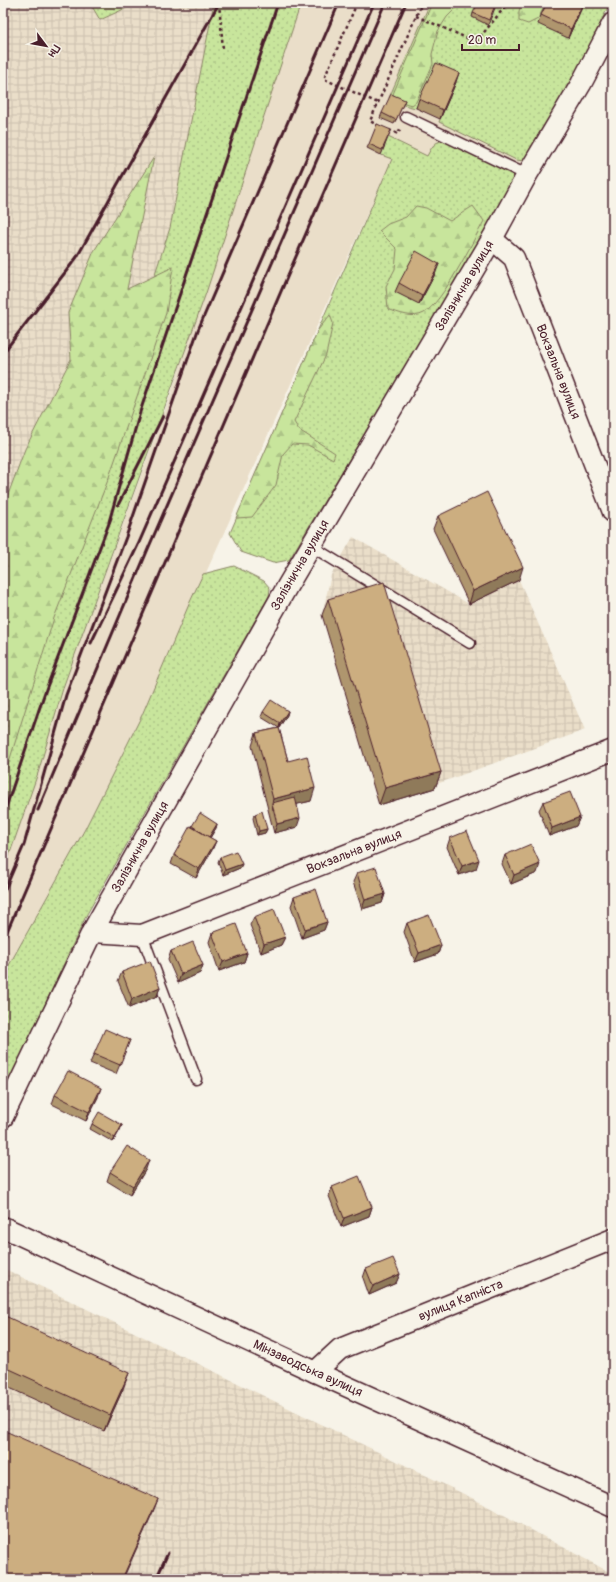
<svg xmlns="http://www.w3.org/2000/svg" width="616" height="1582" font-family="Pangolin,sans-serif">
	<defs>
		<pattern id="industrial-grid" width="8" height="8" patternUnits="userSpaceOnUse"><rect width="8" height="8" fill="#eadec9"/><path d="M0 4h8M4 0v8" fill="none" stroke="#cabead"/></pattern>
		<pattern id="grass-dots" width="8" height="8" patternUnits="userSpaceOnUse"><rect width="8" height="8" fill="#c8e59c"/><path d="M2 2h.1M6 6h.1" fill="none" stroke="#adc487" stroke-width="1.8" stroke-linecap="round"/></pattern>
		<pattern id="forest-firs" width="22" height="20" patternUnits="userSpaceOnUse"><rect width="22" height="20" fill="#c8e59c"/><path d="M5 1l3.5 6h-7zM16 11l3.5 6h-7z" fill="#adc487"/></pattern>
	</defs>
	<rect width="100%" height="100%" fill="#f7f3e8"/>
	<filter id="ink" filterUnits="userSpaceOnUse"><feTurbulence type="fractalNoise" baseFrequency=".025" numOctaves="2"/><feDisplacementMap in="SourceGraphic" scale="8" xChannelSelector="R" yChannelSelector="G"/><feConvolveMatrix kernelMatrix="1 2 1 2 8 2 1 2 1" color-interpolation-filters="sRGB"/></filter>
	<g filter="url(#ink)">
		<path fill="#eadec9" d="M301,3H597L532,148L502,202L392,159L142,715L85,829L3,976V869L38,773L62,691L171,394Z"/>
		<g fill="url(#industrial-grid)">
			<path d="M3,3H214L170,228L3,738Z"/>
			<path d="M353,537L469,604L519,580L585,730L379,805L322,615L331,575Z"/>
			<path d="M3,1268L474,1499L613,1574V1579H3Z"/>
		</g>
		<g fill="url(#grass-dots)" stroke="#898264">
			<path d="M90,3H137L100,20Z"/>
			<path d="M214,3H301L206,293L64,685L38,773L3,873V738L170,228Z"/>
			<path d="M430,3H610L558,110L525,161L516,160L439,122L456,82L433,72L416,108L403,105L389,98Z"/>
			<path d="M388,137L427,156C432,147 434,141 444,141L509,171L515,177L513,185L289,560L273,563L241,552L230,533L392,159L381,155Z"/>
			<path d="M234,566L264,581L270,588L269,596L87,914L3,1095V976L85,829L142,715L190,602L203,574Z"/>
		</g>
		<g fill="url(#forest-firs)" stroke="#898264">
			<path d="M432,3H468L458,6L447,17L438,31L432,54L433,64L416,102L412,105C403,103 398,101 393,94Z"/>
			<path d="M522,3H546L538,19L528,24L519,21V11Z"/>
			<path d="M154,157L127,289L173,267L166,313L108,480L54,618L3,781V508L25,449L71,359L68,313L94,251Z"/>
			<path d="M416,206L426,208L450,221L473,206L484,221C472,243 443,302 424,313C414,319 398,313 388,309L386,286L395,269L397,249L379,231L388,224L406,217Z"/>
			<path d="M330,315L333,323L326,355L294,422L299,430L335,453L333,459L308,445L292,444L283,454L276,485L252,517L236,518L318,330Z"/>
		</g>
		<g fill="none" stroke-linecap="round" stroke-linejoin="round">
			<defs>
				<g id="service">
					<path d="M406,117L527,175"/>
					<path d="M311,546L470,643"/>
					<path d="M142,935L196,1079"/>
				</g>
				<g id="minor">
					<path id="s1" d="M492,239L514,258L613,512"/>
					<path id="s2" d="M92,932L142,935L613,750"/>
					<path id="s3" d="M3,1117L92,932L288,585L492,239L527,175L581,84L613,23"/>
					<path id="s4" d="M3,1227L315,1372L613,1507"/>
					<path id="s5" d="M315,1372L340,1349L613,1239"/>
				</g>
			</defs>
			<use href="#service" stroke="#4a1f2b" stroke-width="13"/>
			<use href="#minor" stroke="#4a1f2b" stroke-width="23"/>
			<g stroke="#4a1f2b" stroke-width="2.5" stroke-dasharray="3 3" stroke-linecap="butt">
				<path d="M219,3L223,49"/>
				<path d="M357,3L324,79L378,103"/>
				<path d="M416,16L476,42L508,3"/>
				<path d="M379,126L370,121L422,3"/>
				<path d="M389,130L398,134L400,129"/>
			</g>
			<use href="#service" stroke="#f7f3e8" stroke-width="10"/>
			<use href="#minor" stroke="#f7f3e8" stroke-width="20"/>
			<g stroke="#4a1f2b" stroke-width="3">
				<path d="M3,353L77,257L219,3"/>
				<path d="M118,505L163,416"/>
				<path d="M109,522L140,412L278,3"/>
				<path d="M91,643L138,545L374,3"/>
				<path d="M38,810L148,549L385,3"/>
				<path d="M3,816L45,692L111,518"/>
				<path d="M3,894L24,845L66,695L126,537L198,330L339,3"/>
				<path d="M3,941L291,268L406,3"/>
				<path d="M156,1579L168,1553"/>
			</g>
		</g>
		<g fill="#af966e" stroke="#4a1f2b">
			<path d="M547,3H584L568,38L538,24L541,15Z"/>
			<path d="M495,8L488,25L472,17L473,13Z"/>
			<path d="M456,82L440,119L416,108L419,99Z"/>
			<path d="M405,100L394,124L380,118L382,113Z"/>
			<path d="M391,130L381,155L367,148L369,144Z"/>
			<path d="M436,272L419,304L395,292L399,283Z"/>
			<path d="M438,516L519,580L469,604L433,529Z"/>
			<path d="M328,599L441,772L435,788L379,805L322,615Z"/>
			<path d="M288,711L287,715L279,728L288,761L311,801L297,804V827L274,833L252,746L256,733L279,728L261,717L263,712Z"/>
			<path d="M543,802L580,817L576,826L549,836L539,810Z"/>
			<path d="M255,814L267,829L265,833L257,835L253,818Z"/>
			<path d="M217,824L216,828L210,838L216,841L212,850L196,878L171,864L174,855L192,826Z"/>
			<path d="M450,838L476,869L459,875L447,847Z"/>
			<path d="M505,855L537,873L511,884L502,864Z"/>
			<path d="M220,857L242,864L240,868L223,875L218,862Z"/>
			<path d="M357,873L385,894L382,903L362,909L353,882Z"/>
			<path d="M294,897L327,922L324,930L302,938L291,906Z"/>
			<path d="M254,917L285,937L281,945L261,953L250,925Z"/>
			<path d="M407,923L441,945L438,954L415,962L404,932Z"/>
			<path d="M212,933L247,953L244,962L219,971L209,942Z"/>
			<path d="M171,951L203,965L200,973L178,983L168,960Z"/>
			<path d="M122,972L160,987L157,996L129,1008L118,981Z"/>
			<path d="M130,1040L116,1074L90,1063L94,1054Z"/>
			<path d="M55,1095L98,1097L86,1121L52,1104Z"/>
			<path d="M92,1124L122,1125L120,1130L113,1142L90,1129Z"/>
			<path d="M146,1169L130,1195L107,1181L110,1172Z"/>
			<path d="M332,1187L372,1207L369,1216L341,1227L329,1196Z"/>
			<path d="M366,1269L400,1274L396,1283L369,1295L363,1278Z"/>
			<path d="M3,1315L123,1389L104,1431L3,1385Z"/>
		</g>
		<g fill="#8f7a5a" stroke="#4a1f2b">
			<path d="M583,3H584L568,38L571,29Z"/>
			<path d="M459,73L456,82L440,119L443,110Z"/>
			<path d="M439,264L436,272L419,304L422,296Z"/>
			<path d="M523,567L519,580L469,604L473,591Z"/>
			<path d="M288,711L287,715L279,728L280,723Z"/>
			<path d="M441,772L435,788L379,805L385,788Z"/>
			<path d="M315,788L311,801L273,810L272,803L273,799Z"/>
			<path d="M580,817L576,826L549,836L552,828Z"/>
			<path d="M300,818L297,827L274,833L277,824Z"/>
			<path d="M217,824L216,828L208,841L209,837Z"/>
			<path d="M267,829L265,833L257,835L259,831Z"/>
			<path d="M216,841L212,850L196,878L199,869Z"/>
			<path d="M479,860L476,869L459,875L462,866Z"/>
			<path d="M242,864L240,868L223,875L225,870Z"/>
			<path d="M540,864L537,873L511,884L514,875Z"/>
			<path d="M385,894L382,903L362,909L365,900Z"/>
			<path d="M327,922L324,930L302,938L305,929Z"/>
			<path d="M285,937L281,945L261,953L264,944Z"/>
			<path d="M441,945L438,954L415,962L419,953Z"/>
			<path d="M247,953L244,962L219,971L223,962Z"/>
			<path d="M203,965L200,973L178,983L181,974Z"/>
			<path d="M160,987L157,996L129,1008L132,999Z"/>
			<path d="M101,1088L98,1097L86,1121L89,1112Z"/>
			<path d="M122,1125L120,1130L113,1142L115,1138Z"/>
			<path d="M149,1160L146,1169L130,1195L133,1186Z"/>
			<path d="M372,1207L369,1216L341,1227L344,1218Z"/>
			<path d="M400,1274L396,1283L369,1295L373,1286Z"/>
			<path d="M129,1373L123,1389L104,1431L110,1415Z"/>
			<path d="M158,1499L153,1512L123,1579H122Z"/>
		</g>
		<g fill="#ccae80" stroke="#4a1f2b">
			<path d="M478,3H496L489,20L473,13Z"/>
			<path d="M547,3H583L571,29L541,15Z"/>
			<path d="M436,63L459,73L443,110L419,99Z"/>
			<path d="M391,94L405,100L396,120L382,113Z"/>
			<path d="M377,124L391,130L382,150L369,144Z"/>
			<path d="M416,251L439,264L422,296L399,283Z"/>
			<path d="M487,492L523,567L473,591L438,516Z"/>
			<path d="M384,582L441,772L385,788L328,599Z"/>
			<path d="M271,700L288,711L280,723L263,712Z"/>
			<path d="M279,728L288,761L307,756L315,788L273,799L256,733Z"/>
			<path d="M570,792L580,817L552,828L543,802Z"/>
			<path d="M295,797L300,818L277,824L272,803Z"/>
			<path d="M262,811L267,829L259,831L255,814Z"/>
			<path d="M200,813L217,824L209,837L192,826Z"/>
			<path d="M190,826L216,841L199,869L174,855Z"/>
			<path d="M467,831L479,860L462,866L450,838Z"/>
			<path d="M531,844L540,864L514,875L505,855Z"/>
			<path d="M236,851L242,864L225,870L220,857Z"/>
			<path d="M376,867L385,894L365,900L357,873Z"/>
			<path d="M316,889L327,922L305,929L294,897Z"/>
			<path d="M274,909L285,937L264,944L254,917Z"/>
			<path d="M429,915L441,945L419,953L407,923Z"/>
			<path d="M236,924L247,953L223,962L212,933Z"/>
			<path d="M193,942L203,965L181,974L171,951Z"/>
			<path d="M150,961L160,987L132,999L122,972Z"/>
			<path d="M105,1029L130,1040L120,1065L94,1054Z"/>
			<path d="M68,1071L101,1088L89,1112L55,1095Z"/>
			<path d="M99,1112L122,1125L115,1138L92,1124Z"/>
			<path d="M127,1146L149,1160L133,1186L110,1172Z"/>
			<path d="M359,1176L372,1207L344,1218L332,1187Z"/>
			<path d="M393,1258L400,1274L373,1286L366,1269Z"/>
			<path d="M3,1315L129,1373L110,1415L3,1366Z"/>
			<path d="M3,1430L158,1499L122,1579H3Z"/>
		</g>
	</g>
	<g text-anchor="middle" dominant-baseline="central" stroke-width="3" stroke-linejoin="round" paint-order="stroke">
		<g font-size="13" fill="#4a1f2b" stroke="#f7f3e8">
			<text stroke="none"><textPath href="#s3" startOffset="951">Залізнична вулиця</textPath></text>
			<text stroke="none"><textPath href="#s1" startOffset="151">Вокзальна вулиця</textPath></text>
			<text stroke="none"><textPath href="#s3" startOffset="627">Залізнична вулиця</textPath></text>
			<text stroke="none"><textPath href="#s3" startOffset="303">Залізнична вулиця</textPath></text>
			<text stroke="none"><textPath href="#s2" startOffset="278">Вокзальна вулиця</textPath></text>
			<text stroke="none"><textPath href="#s5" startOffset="164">вулиця Капніста</textPath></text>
			<text stroke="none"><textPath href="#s4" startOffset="336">Мінзаводська вулиця</textPath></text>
		</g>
	</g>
	<rect width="616" height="1582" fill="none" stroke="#f7f3e8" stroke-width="16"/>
	<rect x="8" y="8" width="600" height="1566" fill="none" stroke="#4a1f2b" stroke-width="1.5" filter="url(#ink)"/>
	<g transform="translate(46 46) rotate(122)" stroke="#f7f3e8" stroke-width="3" paint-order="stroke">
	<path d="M0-3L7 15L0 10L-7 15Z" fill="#4a1f2b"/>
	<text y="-6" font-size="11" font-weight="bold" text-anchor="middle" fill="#4a1f2b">Пн</text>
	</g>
	<path d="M462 44v6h57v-6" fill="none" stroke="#4a1f2b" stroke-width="2"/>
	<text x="468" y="44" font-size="12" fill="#4a1f2b" stroke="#f7f3e8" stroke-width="3" paint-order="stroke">20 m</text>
</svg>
